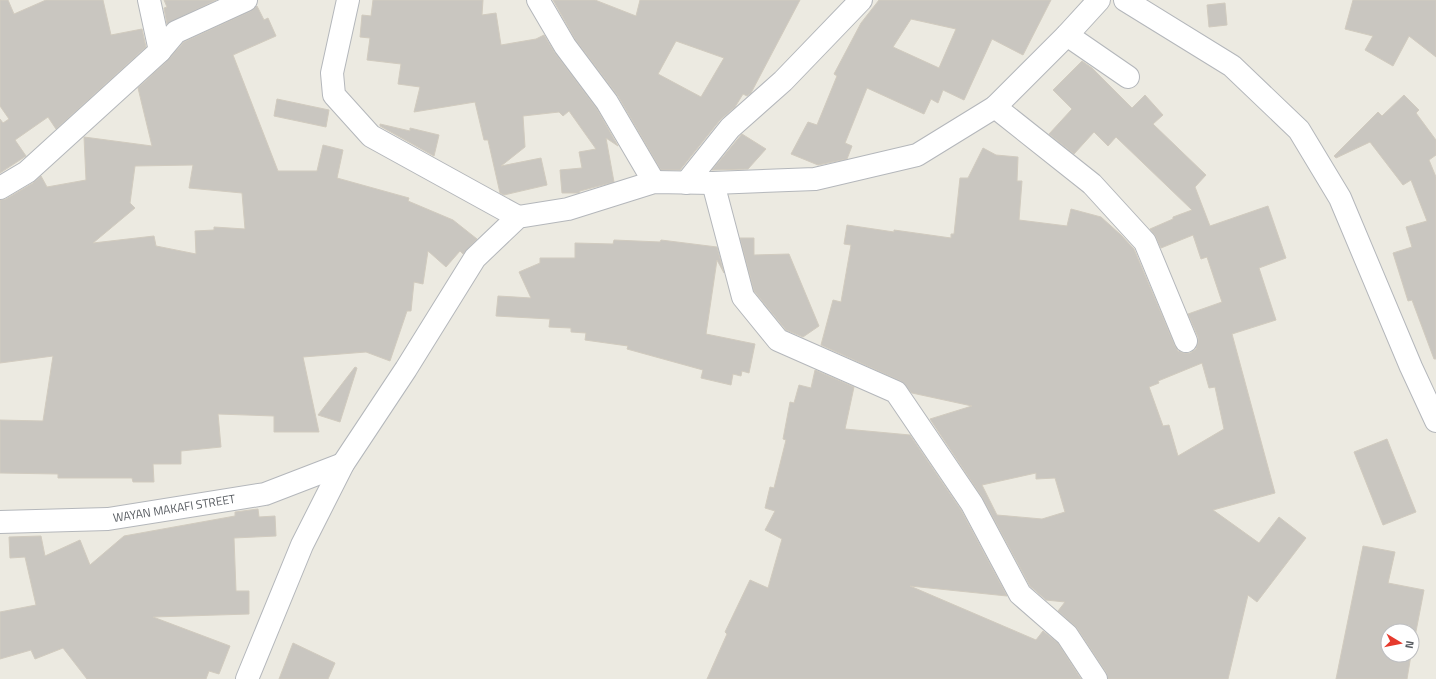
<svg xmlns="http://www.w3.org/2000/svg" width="1436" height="679" font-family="'Titillium Web',sans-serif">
	<rect width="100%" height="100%" fill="#eceae1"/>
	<g fill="#c9c6c0" stroke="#d1cbbf" fill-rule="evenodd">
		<path d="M0,0H8L14,14L46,0H103L111,35L142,29L146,47L56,129L48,117L15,140L26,156L0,173V119L3,123L9,119L0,106Z"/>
		<path d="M164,0H216L167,24L164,8L167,7Z"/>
		<path d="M373,0H483L482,15L496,13L501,45L536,39L544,35L555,53L597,109L618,146L606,138L614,182L580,191L579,193H562L560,170L582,168L579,152L596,149L569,111L563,116L559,112L523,116L525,147L501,166L541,158L547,185L504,195L500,193L488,140H484L475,102L414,112L420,87L398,84L401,64L367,60L370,38L360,37L362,15L371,16Z"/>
		<path d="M553,0H595L636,16L640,0H800L751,93L747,96L743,94L735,107L720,120L680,170H661L618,96L575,39ZM676,41L724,58L701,97L658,74Z"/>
		<path d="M879,0H1051L1023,55L992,39L964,100L943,90L938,103L931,99L924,114L867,88L845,143L852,146L847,159L818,165L791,154L808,122L817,125L837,76L834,74L861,23ZM911,19L956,29L939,68L893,47Z"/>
		<path d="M1353,0H1436V57L1409,36L1393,66L1365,50L1373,36L1345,29Z"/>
		<path d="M1225,3L1227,25L1209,27L1207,5Z"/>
		<path d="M257,6L264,20L268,18L276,36L233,55L278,171H317L323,145L343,150L337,178L409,198L408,201L453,220L477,239L463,254L460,251L446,267L428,251L423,284L414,282L411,311H407L390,361L366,352L303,357L319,432H274V416L218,414L221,447L181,451V464H153L154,482H133L132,478H58V474L0,473V420L43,421L53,356L0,363V200L6,199L33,183L41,176L47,187L86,180L84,137L152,146L138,88L168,60L184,42L251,11ZM193,165L189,188L242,193L245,229L214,227V230L195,231L196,254L156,246L154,236L93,243L135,208L130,203L135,166Z"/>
		<path d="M1082,61L1092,68L1132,108L1145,95L1163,115L1153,124L1206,175L1195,187L1210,226L1268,206L1286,258L1259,268L1276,320L1232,334L1275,493L1213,510L1259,543L1279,517L1306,538L1257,602L1248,595L1228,679H1108L1106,672L1077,628L1058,611L1065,602L1046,600L1030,586L982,497L930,419L972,406L912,393L901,381L821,345L833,300L841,302L851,245L844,244L847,225L894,232V230L951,238V234H954L960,178H968L983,148L996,155L1018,157L1017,181H1022L1019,220L1067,226L1071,209L1101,217L1121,235L1134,249L1175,346L1178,351L1184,353H1190L1196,349L1198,343V337L1188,314L1222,302L1207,257L1201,259L1193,235L1161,248L1156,237L1150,229L1173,219V217L1192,210L1116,137L1108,146L1094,132L1074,154L1049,134L1072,109L1053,90ZM1202,363L1209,388L1215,387L1224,429L1178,456L1169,425L1163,426L1149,387L1159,383L1158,381ZM1036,473V479L1055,478L1065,512L1042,519L997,515L982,485Z"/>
		<path d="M1404,95L1419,110L1416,113L1436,140V155L1429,160L1436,177V359H1434L1412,300L1408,301L1393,253L1412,247L1406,227L1427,221L1411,180L1403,185L1370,142L1336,158L1334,156L1378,112L1382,116Z"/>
		<path d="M277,99L329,110L326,127L274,116Z"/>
		<path d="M380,124L410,131V128L439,135L434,156L380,126Z"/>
		<path d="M742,134L766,149L748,169L712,170Z"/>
		<path d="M740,238H754V255L789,254L819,326L803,337L786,330L754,291Z"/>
		<path d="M614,240L660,242L661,240L717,247L724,273L717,260L706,334L755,344L749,373L742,371L741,376L733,374L731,385L701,378L703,370L627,349L628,346L585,340L586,333L571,332V328L549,327L550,319L496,316L498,296L531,298L519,272L540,263V258H575V243L613,244Z"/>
		<path d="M355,367L357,368L340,422L318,415Z"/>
		<path d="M815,370L854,387L845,429L910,435L961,510L1007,596L910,586L1036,640L1043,631L1058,643L1081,679H707L727,634L725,632L750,580L768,588L782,539L765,530L775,511L765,508L770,487L774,488L786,440L783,439L790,402L794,403L799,385L811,388Z"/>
		<path d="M1387,439L1416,512L1383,525L1354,452Z"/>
		<path d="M258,509L259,517L275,516L276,536L234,538L236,591H249V614L153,617L230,646L219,674L209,671L206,679H87L63,648L35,659L31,650L0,659V612L36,605L25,557L10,558L9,537L41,536L45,556L80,540L90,565L124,536L235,516V512Z"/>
		<path d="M1363,546L1395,552L1388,583L1424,590L1412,652V631H1388V655H1411L1407,679H1336Z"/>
		<path d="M293,643L335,663L328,679H279Z"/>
	</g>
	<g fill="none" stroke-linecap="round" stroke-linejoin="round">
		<defs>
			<g id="minor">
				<path d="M149,0L160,51"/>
				<path d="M348,0L332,73L334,95L371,136L518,217"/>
				<path d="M538,0L565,46L607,102L654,182"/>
				<path d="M1125,0L1232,66L1299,130L1340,198L1411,367L1436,421"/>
				<path d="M1067,35L1128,77"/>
				<path d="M995,107L1092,184L1145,242L1186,341"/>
				<path d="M686,183L730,128L783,81L861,0"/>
				<path d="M713,183L743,297L778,340L896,392L972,504L1020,594L1067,635L1096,679"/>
				<path d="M0,188L27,172L160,51L176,32L246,0"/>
				<path d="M0,522L108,519L265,494L343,464"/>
				<path d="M247,679L302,545L343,464L406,369L475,258L518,217L568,209L654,182L713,183L815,179L917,155L995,107L1067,35L1099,0"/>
			</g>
		</defs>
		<use href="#minor" stroke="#b4b7bb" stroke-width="24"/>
		<use href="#minor" stroke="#fff" stroke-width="22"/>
	</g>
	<g text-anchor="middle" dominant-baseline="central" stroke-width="3" stroke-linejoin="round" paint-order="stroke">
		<g font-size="12" fill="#595d62" stroke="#fff">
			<text transform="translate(174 508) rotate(-9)">WAYAN MAKAFI STREET</text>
		</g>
	</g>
	<g transform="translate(1400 643) rotate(100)"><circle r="19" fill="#ffffff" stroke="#bdbec0"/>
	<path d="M0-3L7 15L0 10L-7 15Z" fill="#e63a2d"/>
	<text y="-6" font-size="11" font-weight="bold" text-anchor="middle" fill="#595d62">N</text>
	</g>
</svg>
